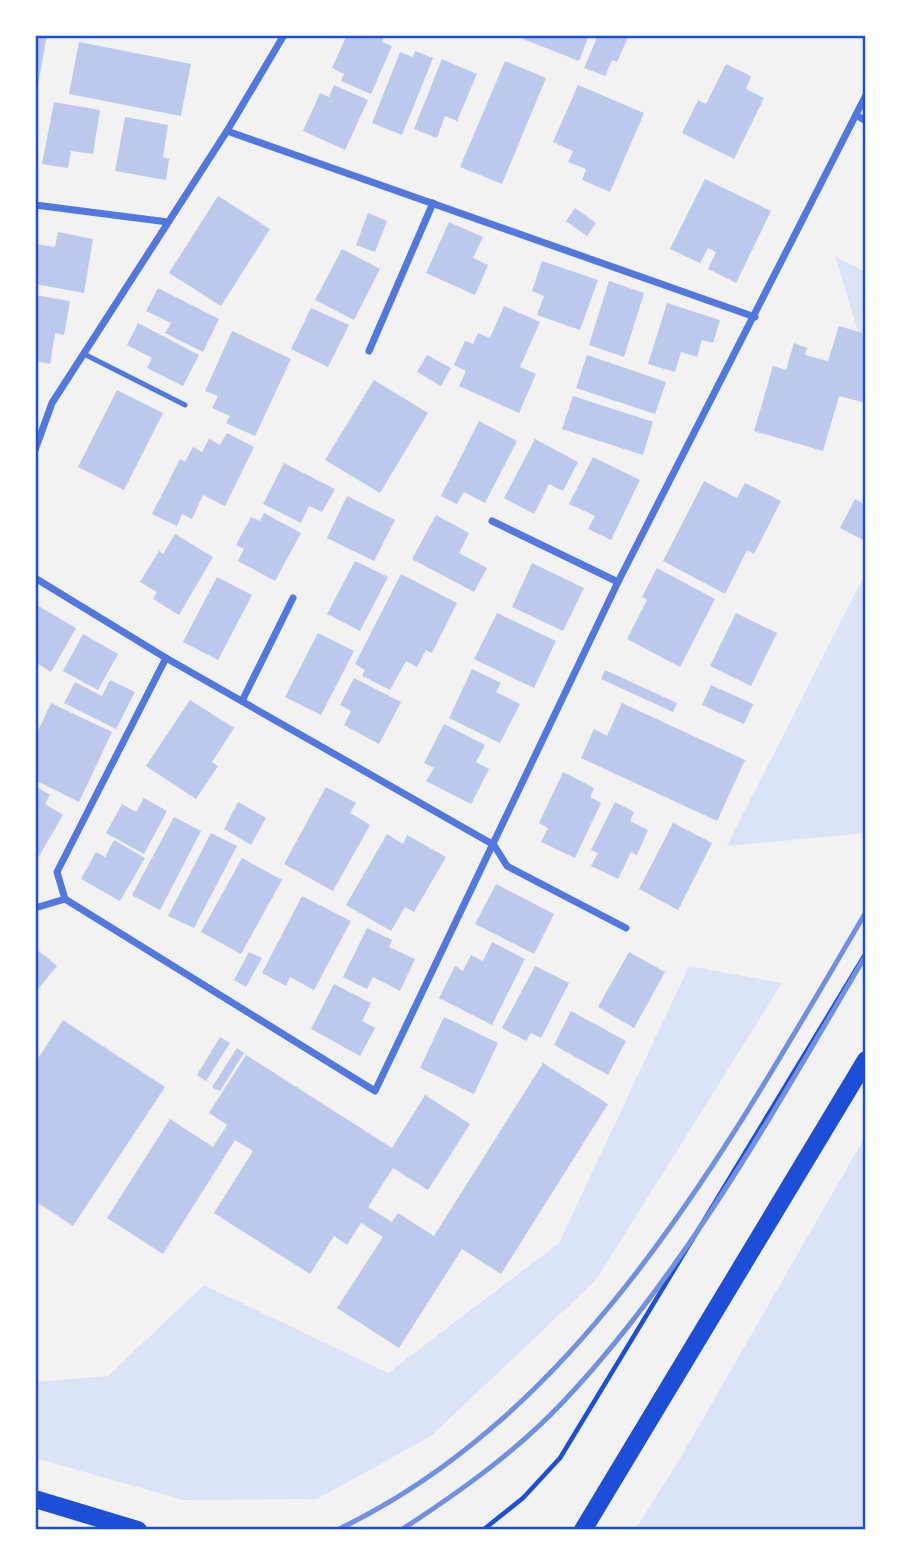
<svg xmlns="http://www.w3.org/2000/svg" width="901" height="1565" font-family="Literata,serif">
	<rect width="100%" height="100%" fill="#f2f2f2"/>
	<g fill="#dbe4f7">
		<path d="M835,256L866,272V358Z"/>
		<path d="M866,572V833L727,846Z"/>
		<path d="M689,966L782,983L596,1280L431,1436L317,1499L183,1500L35,1458V1382L108,1376L204,1285L388,1373L559,1243Z"/>
		<path d="M866,1135V1530H635L681,1457Z"/>
	</g>
	<g fill="#bdc9ec">
		<path d="M35,35H47L37,91L35,90Z"/>
		<path d="M347,35H385L382,42L392,46L371,94L341,81L344,74L332,68Z"/>
		<path d="M513,35H589L579,61Z"/>
		<path d="M598,35H629L617,62L612,60L605,76L584,68Z"/>
		<path d="M79,42L191,64L181,116L69,94Z"/>
		<path d="M415,51L433,58L402,135L372,123L400,52L413,57Z"/>
		<path d="M442,59L477,74L457,121L445,116L437,138L414,129Z"/>
		<path d="M505,61L546,78L502,184L460,167Z"/>
		<path d="M726,64L751,76L746,89L764,98L734,159L682,133L698,100L706,104Z"/>
		<path d="M334,85L368,100L345,150L303,131L320,93L329,97Z"/>
		<path d="M578,85L644,113L610,192L582,180L586,169L568,162L573,151L553,142Z"/>
		<path d="M54,102L100,110L93,154L71,151L68,168L42,164Z"/>
		<path d="M125,117L168,125L163,157L169,159L166,180L115,171Z"/>
		<path d="M705,179L771,211L736,283L708,269L716,252L708,248L700,263L670,249Z"/>
		<path d="M218,196L270,229L221,306L169,273Z"/>
		<path d="M575,208L596,223L587,236L566,221Z"/>
		<path d="M368,213L387,221L375,252L356,245Z"/>
		<path d="M449,222L483,237L473,258L488,265L475,295L426,273Z"/>
		<path d="M58,232L93,239L84,293L35,284V244L55,247Z"/>
		<path d="M342,249L380,269L354,320L315,300Z"/>
		<path d="M542,261L598,280L580,330L537,315L544,296L532,291Z"/>
		<path d="M609,281L644,293L624,357L589,345Z"/>
		<path d="M158,288L219,319L203,352L165,333L171,323L146,311Z"/>
		<path d="M35,295L70,301L64,335L55,333L50,364L35,361Z"/>
		<path d="M667,303L720,320L713,343L702,340L697,357L681,352L675,372L648,364Z"/>
		<path d="M504,306L540,322L520,367L536,374L519,413L459,386L466,371L454,365L465,341L473,344L478,333L490,338Z"/>
		<path d="M311,308L349,325L328,367L291,349Z"/>
		<path d="M138,323L199,355L183,386L147,368L152,358L127,345Z"/>
		<path d="M839,326L866,334V403L839,396L823,451L754,431L773,366L786,370L794,343L807,348L805,355L828,361Z"/>
		<path d="M232,331L291,359L255,436L226,423L230,416L212,408L218,396L205,391Z"/>
		<path d="M427,355L451,368L441,386L417,372Z"/>
		<path d="M587,355L666,382L655,414L576,388Z"/>
		<path d="M374,380L428,413L380,493L325,460Z"/>
		<path d="M117,390L163,413L124,490L78,467Z"/>
		<path d="M573,396L653,422L643,455L562,429Z"/>
		<path d="M479,421L517,441L485,503L464,492L457,504L441,496Z"/>
		<path d="M227,433L254,447L225,506L203,495L192,519L182,514L177,526L152,514L180,459L185,462L193,447L202,452L209,439L220,445Z"/>
		<path d="M535,439L578,462L563,491L549,484L534,514L504,498Z"/>
		<path d="M593,457L640,480L611,540L588,529L595,516L569,504Z"/>
		<path d="M284,463L335,489L322,512L309,506L301,523L263,504Z"/>
		<path d="M704,481L737,498L745,483L781,501L754,554L747,550L725,594L663,561Z"/>
		<path d="M347,496L395,520L374,561L327,538Z"/>
		<path d="M855,499L866,505L865,541L840,528Z"/>
		<path d="M264,513L301,533L275,581L238,561L244,549L236,545L251,517L260,521Z"/>
		<path d="M436,515L469,533L459,553L487,568L474,592L412,559Z"/>
		<path d="M175,534L213,557L179,615L153,599L157,592L140,582L159,551L163,554Z"/>
		<path d="M355,561L388,577L360,631L327,614Z"/>
		<path d="M532,563L584,588L563,631L512,607Z"/>
		<path d="M657,568L715,599L680,667L627,639L647,600L642,597Z"/>
		<path d="M401,574L457,603L432,653L426,650L417,667L406,661L390,690L362,676L365,670L355,664Z"/>
		<path d="M217,577L252,595L218,660L183,642Z"/>
		<path d="M35,604L76,628L51,672L35,662Z"/>
		<path d="M497,613L556,641L534,688L474,659Z"/>
		<path d="M736,613L777,633L751,686L710,666Z"/>
		<path d="M318,633L354,651L321,715L285,697Z"/>
		<path d="M83,634L118,654L98,690L63,671Z"/>
		<path d="M472,669L501,683L496,692L520,704L500,743L449,718Z"/>
		<path d="M605,670L677,703L673,712L601,679Z"/>
		<path d="M354,678L401,702L379,744L344,725L351,711L340,705Z"/>
		<path d="M110,680L135,692L116,729L64,703L75,682L102,696Z"/>
		<path d="M711,685L753,704L744,724L702,705Z"/>
		<path d="M190,700L234,728L212,762L218,766L196,799L146,766Z"/>
		<path d="M51,703L112,732L79,802L35,780V737Z"/>
		<path d="M622,703L745,760L717,821L581,758L594,729L607,736Z"/>
		<path d="M444,724L485,745L476,762L489,769L471,804L426,781L434,768L424,763Z"/>
		<path d="M563,772L594,788L590,797L601,803L575,858L541,842L548,828L539,823Z"/>
		<path d="M35,786L50,795L45,804L63,815L35,863Z"/>
		<path d="M326,787L356,803L350,813L370,825L333,891L284,864Z"/>
		<path d="M144,798L167,811L144,854L106,833L122,804L136,812Z"/>
		<path d="M238,802L266,818L251,845L224,829Z"/>
		<path d="M615,802L634,812L630,821L648,830L637,855L631,852L618,879L591,866L598,853L591,850Z"/>
		<path d="M174,817L201,831L160,910L132,895Z"/>
		<path d="M673,823L712,843L678,910L639,889Z"/>
		<path d="M211,833L237,846L194,928L168,916Z"/>
		<path d="M387,834L403,844L407,835L446,857L414,912L405,907L391,931L346,905Z"/>
		<path d="M114,840L145,858L120,901L81,879L96,852L105,857Z"/>
		<path d="M242,858L282,880L241,954L201,932Z"/>
		<path d="M496,884L554,914L534,954L475,924Z"/>
		<path d="M302,896L351,921L314,990L290,977L286,986L262,973Z"/>
		<path d="M367,928L392,940L389,947L415,959L400,991L373,977L367,989L343,977Z"/>
		<path d="M492,942L525,959L492,1025L439,998L455,966L463,971L471,955L483,961Z"/>
		<path d="M35,948L57,966L35,993Z"/>
		<path d="M249,952L262,958L246,987L234,980Z"/>
		<path d="M629,952L665,972L634,1028L598,1007Z"/>
		<path d="M535,966L569,983L541,1038L531,1033L526,1041L502,1028Z"/>
		<path d="M334,984L371,1003L362,1021L375,1028L360,1056L311,1029Z"/>
		<path d="M571,1011L626,1041L608,1075L554,1045Z"/>
		<path d="M444,1017L498,1043L474,1094L420,1068Z"/>
		<path d="M63,1020L165,1087L73,1226L35,1201V1063Z"/>
		<path d="M220,1037L230,1043L206,1081L197,1075Z"/>
		<path d="M237,1048L244,1053L220,1091L212,1087Z"/>
		<path d="M246,1055L392,1148L425,1095L470,1124L428,1190L393,1168L368,1207L392,1222L398,1213L434,1236L543,1063L608,1104L501,1274L462,1249L399,1348L337,1308L383,1237L361,1223L347,1245L334,1236L310,1274L214,1213L253,1151L235,1140L163,1254L107,1218L170,1119L213,1147L227,1125L209,1113Z"/>
	</g>
	<g fill="none" stroke-linecap="round" stroke-linejoin="round">
		<path stroke="#1d4ed8" stroke-width="4.5" d="M483,1530L523,1498L560,1458L866,953"/>
		<path stroke="#5277de" stroke-width="5" d="M84,354L185,405"/>
		<g stroke="#5277de" stroke-width="7">
			<path d="M856,115L866,121"/>
			<path d="M227,131L755,317"/>
			<path d="M35,205L168,222"/>
			<path d="M369,351L433,203"/>
			<path d="M35,450L52,403L227,131L284,35"/>
			<path d="M492,521L618,582"/>
			<path d="M35,578L166,658L494,845L507,866L626,928"/>
			<path d="M166,658L57,872L65,899L375,1091L618,582L866,95"/>
			<path d="M242,701L293,598"/>
			<path d="M35,908L65,899"/>
		</g>
		<g stroke="#1d4ed8" stroke-width="18">
			<path d="M35,1499L138,1530"/>
			<path d="M583,1530L866,1060"/>
		</g>
		<g stroke="#7290e2" stroke-width="5">
			<path d="M337,1530C587,1411 731,1140 866,912"/>
			<path d="M401,1530C458,1493 516,1452 563,1402C685,1273 776,1107 866,955"/>
		</g>
	</g>
	<rect width="901" height="1565" fill="none" stroke="#ffffff" stroke-width="74"/>
	<rect x="37" y="37" width="827" height="1491" fill="none" stroke="#1d4ed8" stroke-width="2.5"/>
</svg>
